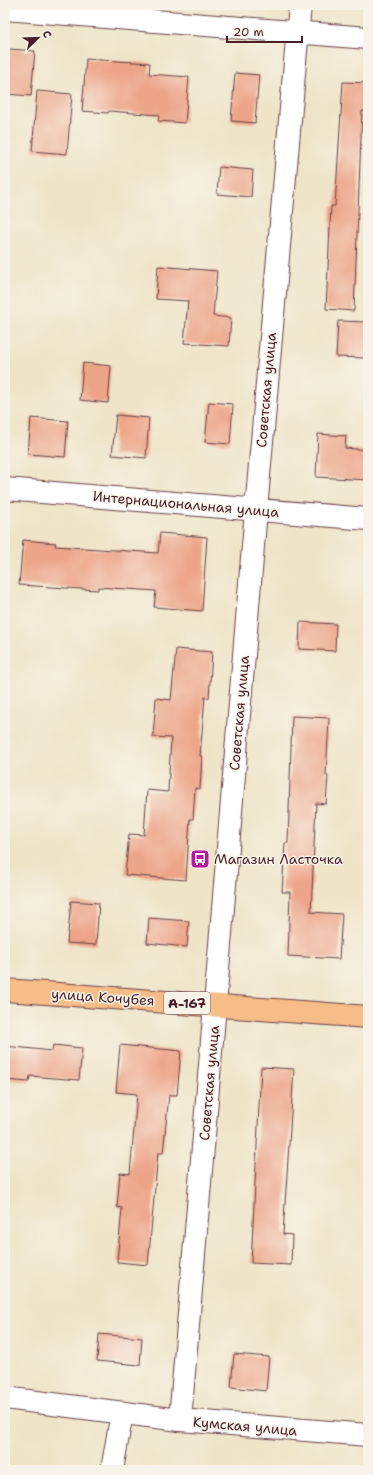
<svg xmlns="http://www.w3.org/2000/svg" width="373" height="1475" font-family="'Shantell Sans',sans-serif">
	<rect width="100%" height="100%" fill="#f7f3e8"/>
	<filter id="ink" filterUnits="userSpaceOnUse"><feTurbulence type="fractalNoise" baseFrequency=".025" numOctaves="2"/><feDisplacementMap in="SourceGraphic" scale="8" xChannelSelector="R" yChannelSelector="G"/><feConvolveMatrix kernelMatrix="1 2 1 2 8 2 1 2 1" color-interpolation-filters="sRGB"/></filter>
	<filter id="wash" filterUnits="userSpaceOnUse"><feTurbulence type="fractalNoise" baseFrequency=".012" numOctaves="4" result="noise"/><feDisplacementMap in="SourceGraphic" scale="16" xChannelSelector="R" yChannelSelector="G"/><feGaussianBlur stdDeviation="0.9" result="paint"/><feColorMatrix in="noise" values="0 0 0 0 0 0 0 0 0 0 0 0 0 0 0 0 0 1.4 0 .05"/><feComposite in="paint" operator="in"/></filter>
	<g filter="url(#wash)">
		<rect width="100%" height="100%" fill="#efe4c8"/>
		<g id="blocks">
			<g fill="#eda589">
				<path d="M9,49L35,51L31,96L5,94Z"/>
				<path d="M86,59L150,63L149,74L189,77L185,123L158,121L159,115L109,111L108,113L82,111Z"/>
				<path d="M235,73L259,75L255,123L231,121Z"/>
				<path d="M343,82L368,83V112L362,111L354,311L326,309L331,206H335Z"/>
				<path d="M37,91L72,94L67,154L32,151Z"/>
				<path d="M219,167L253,170L251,197L217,194Z"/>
				<path d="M158,266L217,271L213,316L231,318L229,346L184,343L188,301L156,299Z"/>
				<path d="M338,321L368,322V358L336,357Z"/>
				<path d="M83,363L111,366L108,403L80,400Z"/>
				<path d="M209,402L233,404L230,444L205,442Z"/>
				<path d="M116,415L149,418L146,458L112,455Z"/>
				<path d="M31,418L68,421L65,457L28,454Z"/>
				<path d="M318,434L346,436L345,448L368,450V480L316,477Z"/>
				<path d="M160,533L207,537L202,611L154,607L156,591L98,587V590L19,585L23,540L56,543L55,546L158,553Z"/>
				<path d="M300,622L336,624L335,651L299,649Z"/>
				<path d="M176,649L212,652L209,698L205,697L200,756H202L200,789L195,788L193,819H190L186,880L125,875L129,834L144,835L147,790L168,792L171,738L153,737L156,698L171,700Z"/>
				<path d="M292,716L329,718L326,775H328L326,804L316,803L311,912L342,914L339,959L288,956L290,892H282L285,843H288Z"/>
				<path d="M71,901L99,903L96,945L67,943Z"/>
				<path d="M149,918L189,921L187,947L147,943Z"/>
				<path d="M53,1045L82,1048L79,1080L30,1076L29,1082L5,1080V1046L52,1051Z"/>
				<path d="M120,1045L181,1051L177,1095H169L163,1153H158L148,1265L117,1262L122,1208L117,1207L120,1173L130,1174L137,1094L116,1092Z"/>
				<path d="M261,1067L294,1069L283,1234L292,1235L291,1265L251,1263Z"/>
				<path d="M99,1334L142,1338L140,1365L97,1361Z"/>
				<path d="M234,1354L269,1357L266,1391L231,1387Z"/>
			</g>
		</g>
	</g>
	<g filter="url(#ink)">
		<use href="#blocks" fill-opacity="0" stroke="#633d43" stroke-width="1"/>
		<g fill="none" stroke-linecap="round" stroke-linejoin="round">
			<defs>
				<g id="minor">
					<path d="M5,9L368,38"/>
					<path d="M5,489L368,519"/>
					<path d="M5,1398L180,1420L368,1435"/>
					<path d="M180,1420L215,1005"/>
					<path d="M112,1470L122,1413"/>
				</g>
				<path id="tertiary" d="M215,1005L256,510L300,5"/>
				<path id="primary" d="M5,990L368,1017"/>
			</defs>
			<use href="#minor" stroke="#633d43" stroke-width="24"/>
			<use href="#tertiary" stroke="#633d43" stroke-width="24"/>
			<use href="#primary" stroke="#633d43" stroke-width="24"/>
			<use href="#minor" stroke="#fff" stroke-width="22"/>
			<use href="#tertiary" stroke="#fff" stroke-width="22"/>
			<use href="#primary" stroke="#f7bd88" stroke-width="22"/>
		</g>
	</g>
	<defs>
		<symbol id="bus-square" viewBox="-11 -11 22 22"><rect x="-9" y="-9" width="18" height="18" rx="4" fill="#b5179e" stroke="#f7f3e8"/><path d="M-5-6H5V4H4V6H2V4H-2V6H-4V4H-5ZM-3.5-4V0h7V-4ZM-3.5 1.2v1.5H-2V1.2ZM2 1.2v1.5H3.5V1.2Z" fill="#fff"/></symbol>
	</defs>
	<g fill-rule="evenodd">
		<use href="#bus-square" x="189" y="848" width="22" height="22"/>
	</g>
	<g text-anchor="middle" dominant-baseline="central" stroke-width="3" stroke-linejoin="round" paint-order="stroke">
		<rect fill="#f7f3e8" stroke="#7e5f64" stroke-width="1" x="164" y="992" width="46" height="22" rx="3"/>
		<g font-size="13" font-weight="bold" fill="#4a1f2b">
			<text x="187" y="1003">А-167</text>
		</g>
		<g font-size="14" fill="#4a1f2b" stroke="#f7f3e8">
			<text transform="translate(266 390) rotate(-85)">Советская улица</text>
			<text transform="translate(186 504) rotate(5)">Интернациональная улица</text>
			<text transform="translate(239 713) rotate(-85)">Советская улица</text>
			<text transform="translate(103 997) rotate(4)">улица Кочубея</text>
			<text transform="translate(209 1083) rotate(-85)">Советская улица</text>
			<text transform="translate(245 1426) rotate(5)">Кумская улица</text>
		</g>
		<g font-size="14" fill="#4a1f2b" stroke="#f7f3e8" text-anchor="start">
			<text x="214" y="859">Магазин Ласточка</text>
		</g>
	</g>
	<rect width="373" height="1475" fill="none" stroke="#f7f3e8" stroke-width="20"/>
	<g transform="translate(38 38) rotate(67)" stroke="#f7f3e8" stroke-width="3" paint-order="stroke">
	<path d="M0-3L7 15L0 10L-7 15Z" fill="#4a1f2b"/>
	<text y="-6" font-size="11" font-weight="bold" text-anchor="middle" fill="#4a1f2b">С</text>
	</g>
	<path d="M227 36v6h75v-6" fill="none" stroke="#4a1f2b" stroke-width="2"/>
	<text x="233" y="36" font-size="12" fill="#4a1f2b" stroke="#f7f3e8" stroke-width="3" paint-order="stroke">20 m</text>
</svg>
